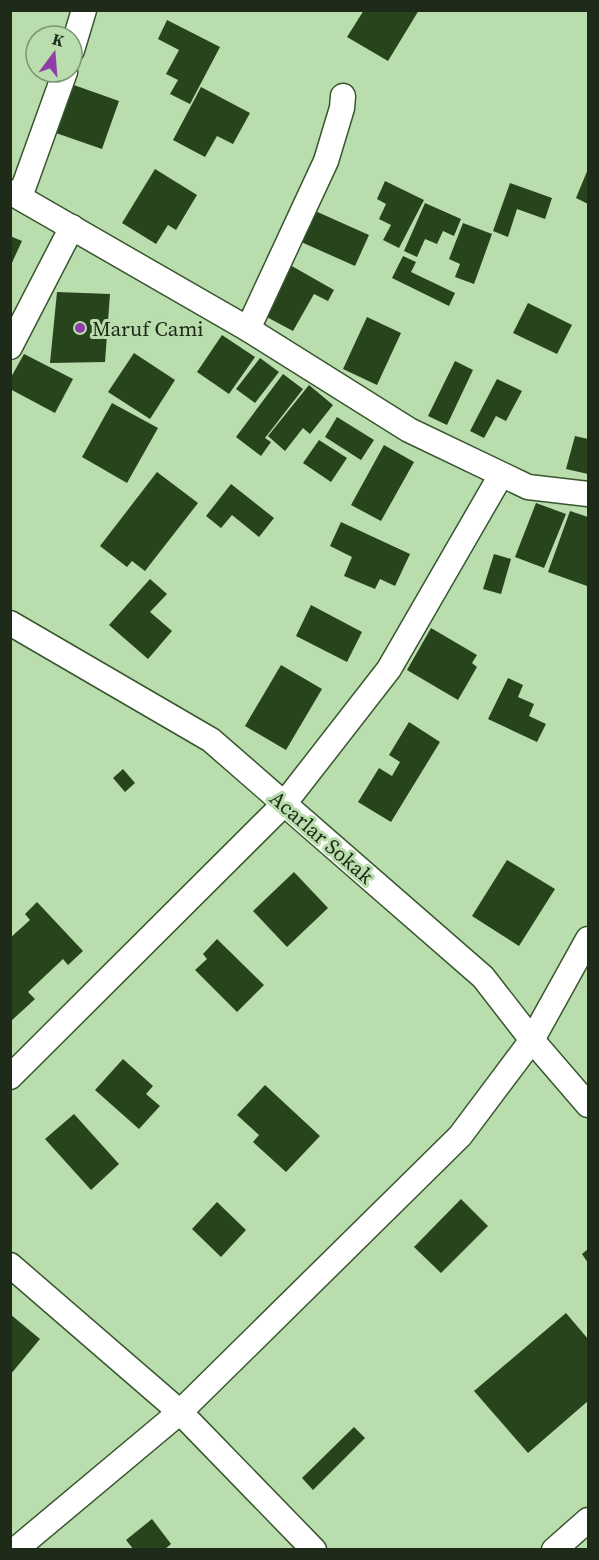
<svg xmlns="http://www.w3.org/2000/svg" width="599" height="1560" font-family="'Source Serif 4',serif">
	<rect width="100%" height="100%" fill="#baddae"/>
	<g fill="#27441c">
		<path d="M364,10H419L388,61L347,37Z"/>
		<path d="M167,20L220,47L190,104L170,94L178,80L166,74L179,50L158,39Z"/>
		<path d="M71,84L119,101L102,149L53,132Z"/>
		<path d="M201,87L250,113L233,144L217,136L205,157L173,140Z"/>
		<path d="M155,169L197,195L176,230L168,225L156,244L122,223Z"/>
		<path d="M588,169V204L576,198Z"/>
		<path d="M385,181L424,200L399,248L383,240L391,225L379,219L386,204L377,199Z"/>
		<path d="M510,183L552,198L545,219L517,209L508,237L493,231Z"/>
		<path d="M425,203L461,219L454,236L443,231L437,244L425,239L417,257L404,251Z"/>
		<path d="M313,210L369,235L355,266L299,241Z"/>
		<path d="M463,223L492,234L474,284L455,277L460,264L449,259Z"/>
		<path d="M10,236L22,241L10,267Z"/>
		<path d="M403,256L416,262L411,272L455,293L449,306L392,278Z"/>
		<path d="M290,265L334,290L328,301L314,294L293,331L263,315Z"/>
		<path d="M57,292L110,294L105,362L50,363Z"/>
		<path d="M528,303L572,325L557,354L513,333Z"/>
		<path d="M367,317L401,333L377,385L343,369Z"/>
		<path d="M222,335L255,357L229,394L197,372Z"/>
		<path d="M134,353L175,380L150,419L108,392Z"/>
		<path d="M24,354L73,379L55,413L10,389V379Z"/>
		<path d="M260,358L279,372L255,403L236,389Z"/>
		<path d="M455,361L473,370L447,425L428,416Z"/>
		<path d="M283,374L303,389L265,438L271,442L261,456L236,437Z"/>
		<path d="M497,379L522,391L506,421L496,416L484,438L470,431Z"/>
		<path d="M309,385L333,405L310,434L303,428L285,451L268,436Z"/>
		<path d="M112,403L158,428L127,483L82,457Z"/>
		<path d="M337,417L374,440L361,460L325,437Z"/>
		<path d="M575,436L588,439V474L566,469Z"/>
		<path d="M319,440L347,458L331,482L303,463Z"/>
		<path d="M384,445L414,462L381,521L351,505Z"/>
		<path d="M157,472L198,503L145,571L132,561L127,567L100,546Z"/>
		<path d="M231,484L274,518L259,537L232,515L221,528L206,516Z"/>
		<path d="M536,503L566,514L544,568L515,557Z"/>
		<path d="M570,511L588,517V582L587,586L548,572Z"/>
		<path d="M341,522L410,554L395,586L380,579L375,589L344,576L352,557L330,546Z"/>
		<path d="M494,554L511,559L501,594L483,589Z"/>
		<path d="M150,579L167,594L150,612L172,631L148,659L109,625Z"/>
		<path d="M311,605L362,632L347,662L296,636Z"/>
		<path d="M431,628L477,655L472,663L477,667L458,700L407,670Z"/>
		<path d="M281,665L322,689L286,750L245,726Z"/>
		<path d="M508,678L523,685L518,697L534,704L529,716L546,724L537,742L488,719Z"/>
		<path d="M409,722L440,742L391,822L358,802L379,768L392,776L400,762L389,755Z"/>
		<path d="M123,769L135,783L125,792L113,778Z"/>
		<path d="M507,860L555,889L519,946L472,916Z"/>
		<path d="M294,872L328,908L287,947L253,911Z"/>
		<path d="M37,902L83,951L68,965L63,959L28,992L35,999L10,1022V938L30,920L25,914Z"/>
		<path d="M217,939L264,985L237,1012L195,970L207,959L203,954Z"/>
		<path d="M123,1059L153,1086L146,1094L160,1106L139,1129L95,1090Z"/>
		<path d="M265,1085L320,1136L286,1172L253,1142L259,1135L237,1115Z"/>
		<path d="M74,1114L119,1164L91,1190L45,1139Z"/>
		<path d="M461,1199L488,1226L441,1273L414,1247Z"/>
		<path d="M217,1202L246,1230L221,1257L192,1229Z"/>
		<path d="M588,1249V1263L582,1254Z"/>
		<path d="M566,1313L588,1339V1401L528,1453L474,1391Z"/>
		<path d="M10,1314L40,1339L10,1375Z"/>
		<path d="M354,1427L365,1438L313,1490L302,1478Z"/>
		<path d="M152,1519L171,1544L164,1550H134L126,1540Z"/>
	</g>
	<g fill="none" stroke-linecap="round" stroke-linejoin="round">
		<defs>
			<g id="minor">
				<path d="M72,50L84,10"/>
				<path d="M10,192L248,329L409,430L528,487L588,494"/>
				<path d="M20,197L65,72"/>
				<path d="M248,329L326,161L342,108L343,96"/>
				<path d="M10,347L72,227"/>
				<path d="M10,623L211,740L483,977L532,1040L588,1105"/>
				<path d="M10,1077L284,804L389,669L501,475"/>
				<path d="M10,1265L180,1412L314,1550"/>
				<path d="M15,1550L180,1412L460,1136L532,1040L588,939"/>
				<path d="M554,1550L588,1520"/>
			</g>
		</defs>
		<use href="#minor" stroke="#38562d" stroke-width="27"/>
		<use href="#minor" stroke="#fff" stroke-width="24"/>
	</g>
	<circle fill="#903ca9" stroke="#baddae" stroke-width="2" cx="80" cy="328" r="6"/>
	<g text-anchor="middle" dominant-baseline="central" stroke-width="6" stroke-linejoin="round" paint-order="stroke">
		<g font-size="21" fill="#1e2b19" stroke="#baddae" text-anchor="start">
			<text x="92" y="328">Maruf Cami</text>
		</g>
		<g font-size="21" fill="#1e2b19" stroke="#baddae">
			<text transform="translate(322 837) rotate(41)">Acarlar Sokak</text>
		</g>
	</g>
	<rect width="599" height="1560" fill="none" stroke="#1e2b19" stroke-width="24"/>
	<g transform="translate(54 54) rotate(16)"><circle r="28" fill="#baddae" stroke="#7c9672" stroke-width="1.5"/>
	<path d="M0-4.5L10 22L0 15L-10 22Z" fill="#903ca9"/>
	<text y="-9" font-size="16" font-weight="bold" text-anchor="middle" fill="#1e2b19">K</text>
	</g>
</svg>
